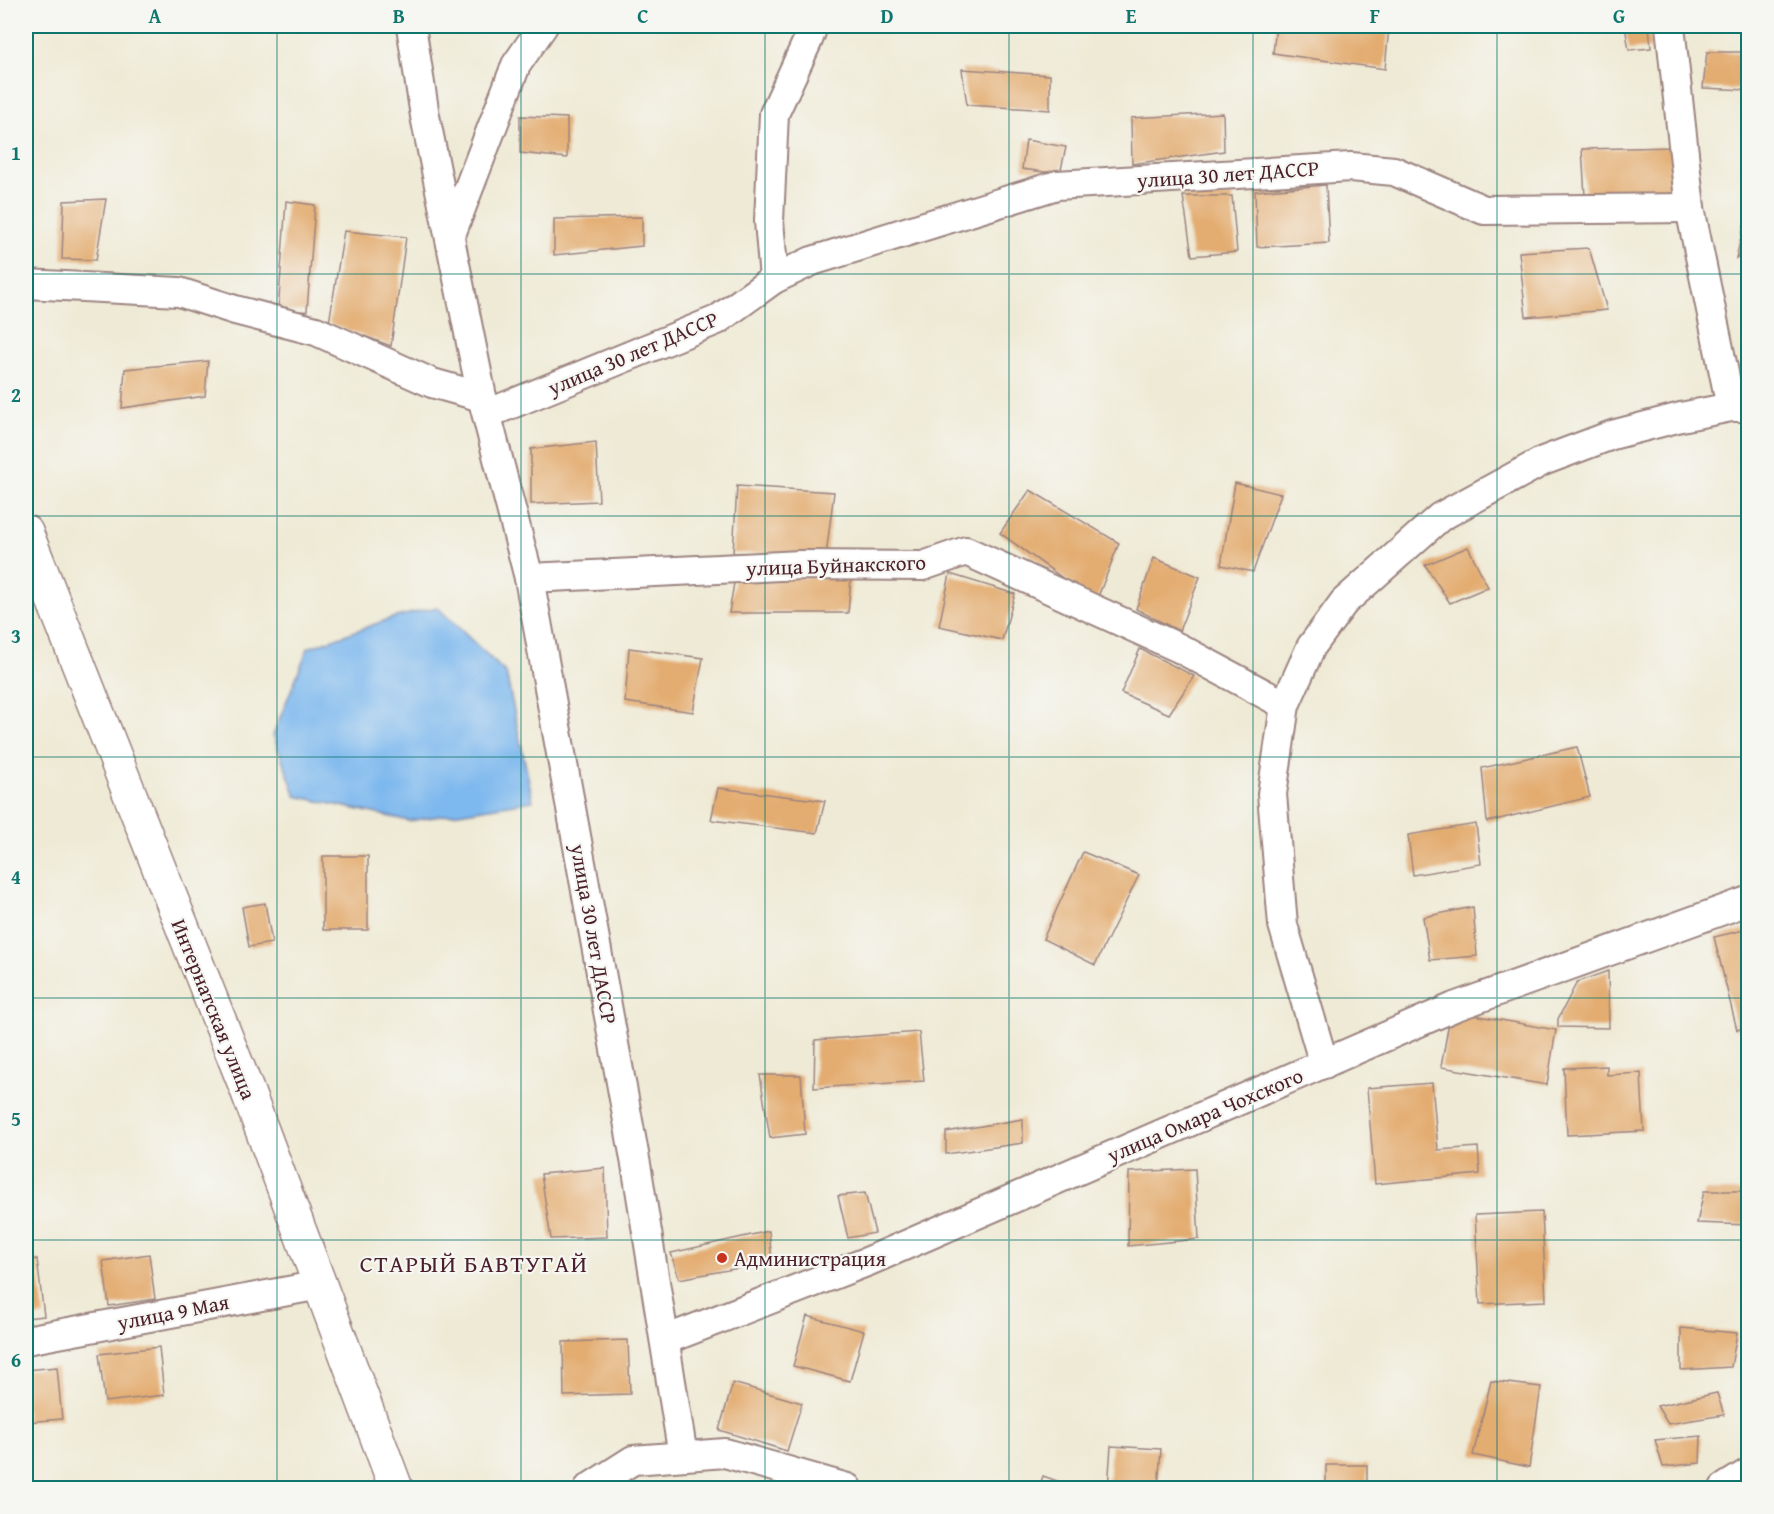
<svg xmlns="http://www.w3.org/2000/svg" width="1774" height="1514" font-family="'Gentium Book Plus',serif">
	<rect width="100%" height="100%" fill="#f6f6f2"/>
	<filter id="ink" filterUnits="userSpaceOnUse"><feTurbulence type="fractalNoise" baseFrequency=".0167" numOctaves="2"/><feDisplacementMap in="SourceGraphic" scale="12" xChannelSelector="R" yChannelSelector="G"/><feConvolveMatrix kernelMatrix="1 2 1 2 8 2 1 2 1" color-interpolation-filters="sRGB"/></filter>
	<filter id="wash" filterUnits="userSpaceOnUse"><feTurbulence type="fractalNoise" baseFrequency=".008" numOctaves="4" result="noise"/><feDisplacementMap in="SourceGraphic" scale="24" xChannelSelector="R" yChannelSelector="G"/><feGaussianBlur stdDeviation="1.35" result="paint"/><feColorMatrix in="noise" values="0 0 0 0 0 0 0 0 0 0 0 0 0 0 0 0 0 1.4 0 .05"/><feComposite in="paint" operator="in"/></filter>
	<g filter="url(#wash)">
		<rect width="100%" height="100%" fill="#efead5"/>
		<path fill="#7db8ee" stroke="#646c8c" stroke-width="1.5" d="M437,607L506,673L533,801L409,821L296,796L273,735L308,648L392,618Z"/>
		<g id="blocks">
			<g fill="#e3ac6f">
				<path d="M1276,26L1389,27L1385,69L1273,53Z"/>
				<path d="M1625,26H1649L1651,48L1629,50Z"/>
				<path d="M1707,52H1748V90L1703,88Z"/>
				<path d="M962,69L1050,75V110L967,105Z"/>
				<path d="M1223,113L1224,151L1132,164L1131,118Z"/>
				<path d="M520,116L567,118V158L520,153Z"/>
				<path d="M1026,140L1066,147L1060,174L1022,169Z"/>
				<path d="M1676,147L1678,198L1585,196L1582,149Z"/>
				<path d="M1326,185L1329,243L1257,247L1255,191Z"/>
				<path d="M1183,196H1232L1237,252L1192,256Z"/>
				<path d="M106,199L96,260L62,259L64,201Z"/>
				<path d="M286,201L315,205L307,311L278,312Z"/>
				<path d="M1748,210V250L1736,258Z"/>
				<path d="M642,217V246L554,255V219Z"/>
				<path d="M344,231L406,237L391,346L329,323Z"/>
				<path d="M1589,248L1607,310L1526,317L1519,252Z"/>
				<path d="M208,361L205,396L122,408L125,369Z"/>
				<path d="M596,442L599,501L531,504V449Z"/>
				<path d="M1235,483L1281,494L1253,572L1221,565Z"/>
				<path d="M737,486L834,492L826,555L733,553Z"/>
				<path d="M1030,490L1119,543L1096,602L1000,533Z"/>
				<path d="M1468,547L1488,587L1450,603L1425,565Z"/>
				<path d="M1154,558L1200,577L1179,631L1136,609Z"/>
				<path d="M950,574L1015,594L1002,640L939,626Z"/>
				<path d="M735,577L851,578L848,613H729Z"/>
				<path d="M629,648L703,658L693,712L625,702Z"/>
				<path d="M1140,649L1194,676L1169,714L1121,693Z"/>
				<path d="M1577,747L1590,797L1487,822L1482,768Z"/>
				<path d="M718,788L825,801L817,833L711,820Z"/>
				<path d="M1476,824L1481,864L1413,875L1408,835Z"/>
				<path d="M1083,852L1139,875L1095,965L1043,939Z"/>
				<rect x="323" y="856" width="45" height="74"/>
				<path d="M265,903L272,943L249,947L242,907Z"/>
				<path d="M1473,907L1477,956L1430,960L1423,917Z"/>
				<path d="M1748,929V1027L1737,1030L1714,937Z"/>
				<path d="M1608,971L1609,1028L1558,1027V1019L1577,982Z"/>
				<path d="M1451,1011L1556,1030L1547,1085L1441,1067Z"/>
				<path d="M919,1032L924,1081L814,1088L815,1040Z"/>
				<path d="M1607,1066V1075L1641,1073L1644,1131L1567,1135L1564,1068Z"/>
				<path d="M760,1075H801L805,1134L770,1138Z"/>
				<path d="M1432,1083L1438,1150L1478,1147L1480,1174L1375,1184L1367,1088Z"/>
				<path d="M1023,1119V1143L946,1154V1132Z"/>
				<path d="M605,1168L607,1237L551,1239L541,1174Z"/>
				<path d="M1195,1169L1199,1239L1128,1246L1129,1172Z"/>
				<path d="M1704,1191H1748V1225L1697,1223Z"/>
				<path d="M865,1193L875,1233L848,1238L838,1196Z"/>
				<path d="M1542,1212L1546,1301L1480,1304L1475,1215Z"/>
				<path d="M769,1231L772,1262L679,1279L671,1253Z"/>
				<path d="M149,1254L155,1299L109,1306L103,1261Z"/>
				<path d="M37,1259L44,1316L26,1318V1261Z"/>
				<path d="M807,1316L864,1331L850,1381L793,1366Z"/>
				<path d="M1681,1328L1737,1333L1731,1367L1681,1370Z"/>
				<path d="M628,1340L630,1394L564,1396L563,1342Z"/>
				<path d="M159,1347L164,1395L105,1402L99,1354Z"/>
				<path d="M57,1367L62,1419L26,1422V1370Z"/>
				<path d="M1491,1381L1541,1387L1529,1467L1473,1455Z"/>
				<path d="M733,1383L802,1403L787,1451L719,1430Z"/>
				<path d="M1717,1393L1724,1415L1668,1424L1657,1406Z"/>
				<path d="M1701,1436L1700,1463L1663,1467L1655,1440Z"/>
				<path d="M1111,1446L1161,1449L1158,1488H1108Z"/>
				<rect x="1326" y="1465" width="41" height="23"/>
				<path d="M1043,1476L1077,1488H1039Z"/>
			</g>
		</g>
	</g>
	<g filter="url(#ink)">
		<use href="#blocks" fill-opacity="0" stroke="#9c8480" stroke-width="1.5"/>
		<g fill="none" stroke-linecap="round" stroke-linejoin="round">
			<defs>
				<g id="street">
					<path d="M411,26L425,116L482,397L529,578L637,1170L683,1456"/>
					<path d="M1670,26L1690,208L1731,407"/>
					<path d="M450,237L516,65L543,26"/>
					<path d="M774,279L769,221L774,114L808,40L813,26"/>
					<path d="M26,284L179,292L235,310L316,331L432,383L482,397"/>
					<path d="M487,414L717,320L774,279L812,261L1057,185L1351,167L1394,171L1484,210L1690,208"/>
					<path d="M529,578L801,565L923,566L966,551L1179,648L1285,705"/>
					<path d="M1324,1064L1283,925L1272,794L1285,705L1311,647L1344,602L1440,517L1543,461L1612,435L1681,417L1731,407H1748"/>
					<path d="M26,1340L320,1285"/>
					<path d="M665,1340L869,1261L1454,1007L1748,901"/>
					<path d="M589,1488L633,1460L725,1453L847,1488"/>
					<path d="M1724,1488L1748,1473"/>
				</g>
				<path id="secondary" d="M26,532L247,1090L396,1488"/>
			</defs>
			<use href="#street" stroke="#9c8480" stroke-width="32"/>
			<use href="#secondary" stroke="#9c8480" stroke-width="36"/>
			<use href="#street" stroke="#fff" stroke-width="28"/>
			<use href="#secondary" stroke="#fff" stroke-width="33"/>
		</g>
	</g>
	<path fill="none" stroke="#0f766e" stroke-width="1.5" stroke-opacity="0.55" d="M277,26V1488M521,26V1488M765,26V1488M1009,26V1488M1253,26V1488M1497,26V1488M26,274H1748M26,516H1748M26,757H1748M26,998H1748M26,1240H1748"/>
	<circle fill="#c8321e" stroke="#f6f6f2" stroke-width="2" cx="722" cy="1258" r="6"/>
	<g text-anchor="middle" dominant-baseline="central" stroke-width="4.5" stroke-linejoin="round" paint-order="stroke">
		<g font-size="21" fill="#4a1f2b" stroke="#f6f6f2">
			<text transform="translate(1228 174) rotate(-4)">улица 30 лет ДАССР</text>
			<text transform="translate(633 353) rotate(-23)">улица 30 лет ДАССР</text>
			<text transform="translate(836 565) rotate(-2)">улица Буйнакского</text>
			<text transform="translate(594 934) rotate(80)">улица 30 лет ДАССР</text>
			<text transform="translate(214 1009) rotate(68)">Интернатская улица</text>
			<text transform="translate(1205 1115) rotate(-23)">улица Омара Чохского</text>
			<text transform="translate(173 1312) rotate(-11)">улица 9 Мая</text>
		</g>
		<g font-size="21" fill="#4a1f2b" stroke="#f6f6f2" text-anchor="start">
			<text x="734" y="1258">Администрация</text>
		</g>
		<g font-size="24" letter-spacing="1.5" fill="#4a1f2b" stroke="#f6f6f2">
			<text x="474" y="1263">СТАРЫЙ БАВТУГАЙ</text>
		</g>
	</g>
	<rect width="1774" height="1514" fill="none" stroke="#f6f6f2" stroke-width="66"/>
	<rect x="33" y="33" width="1708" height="1448" fill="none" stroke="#0f766e" stroke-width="2"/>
	<g font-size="20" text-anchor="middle" font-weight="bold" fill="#0f766e">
		<text x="155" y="23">A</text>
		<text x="399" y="23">B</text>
		<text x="643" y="23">C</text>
		<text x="887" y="23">D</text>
		<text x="1131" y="23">E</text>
		<text x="1375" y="23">F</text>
		<text x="1619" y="23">G</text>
		<text x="16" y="160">1</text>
		<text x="16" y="402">2</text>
		<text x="16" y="643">3</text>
		<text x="16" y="884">4</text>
		<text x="16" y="1126">5</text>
		<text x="16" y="1367">6</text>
	</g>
</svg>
